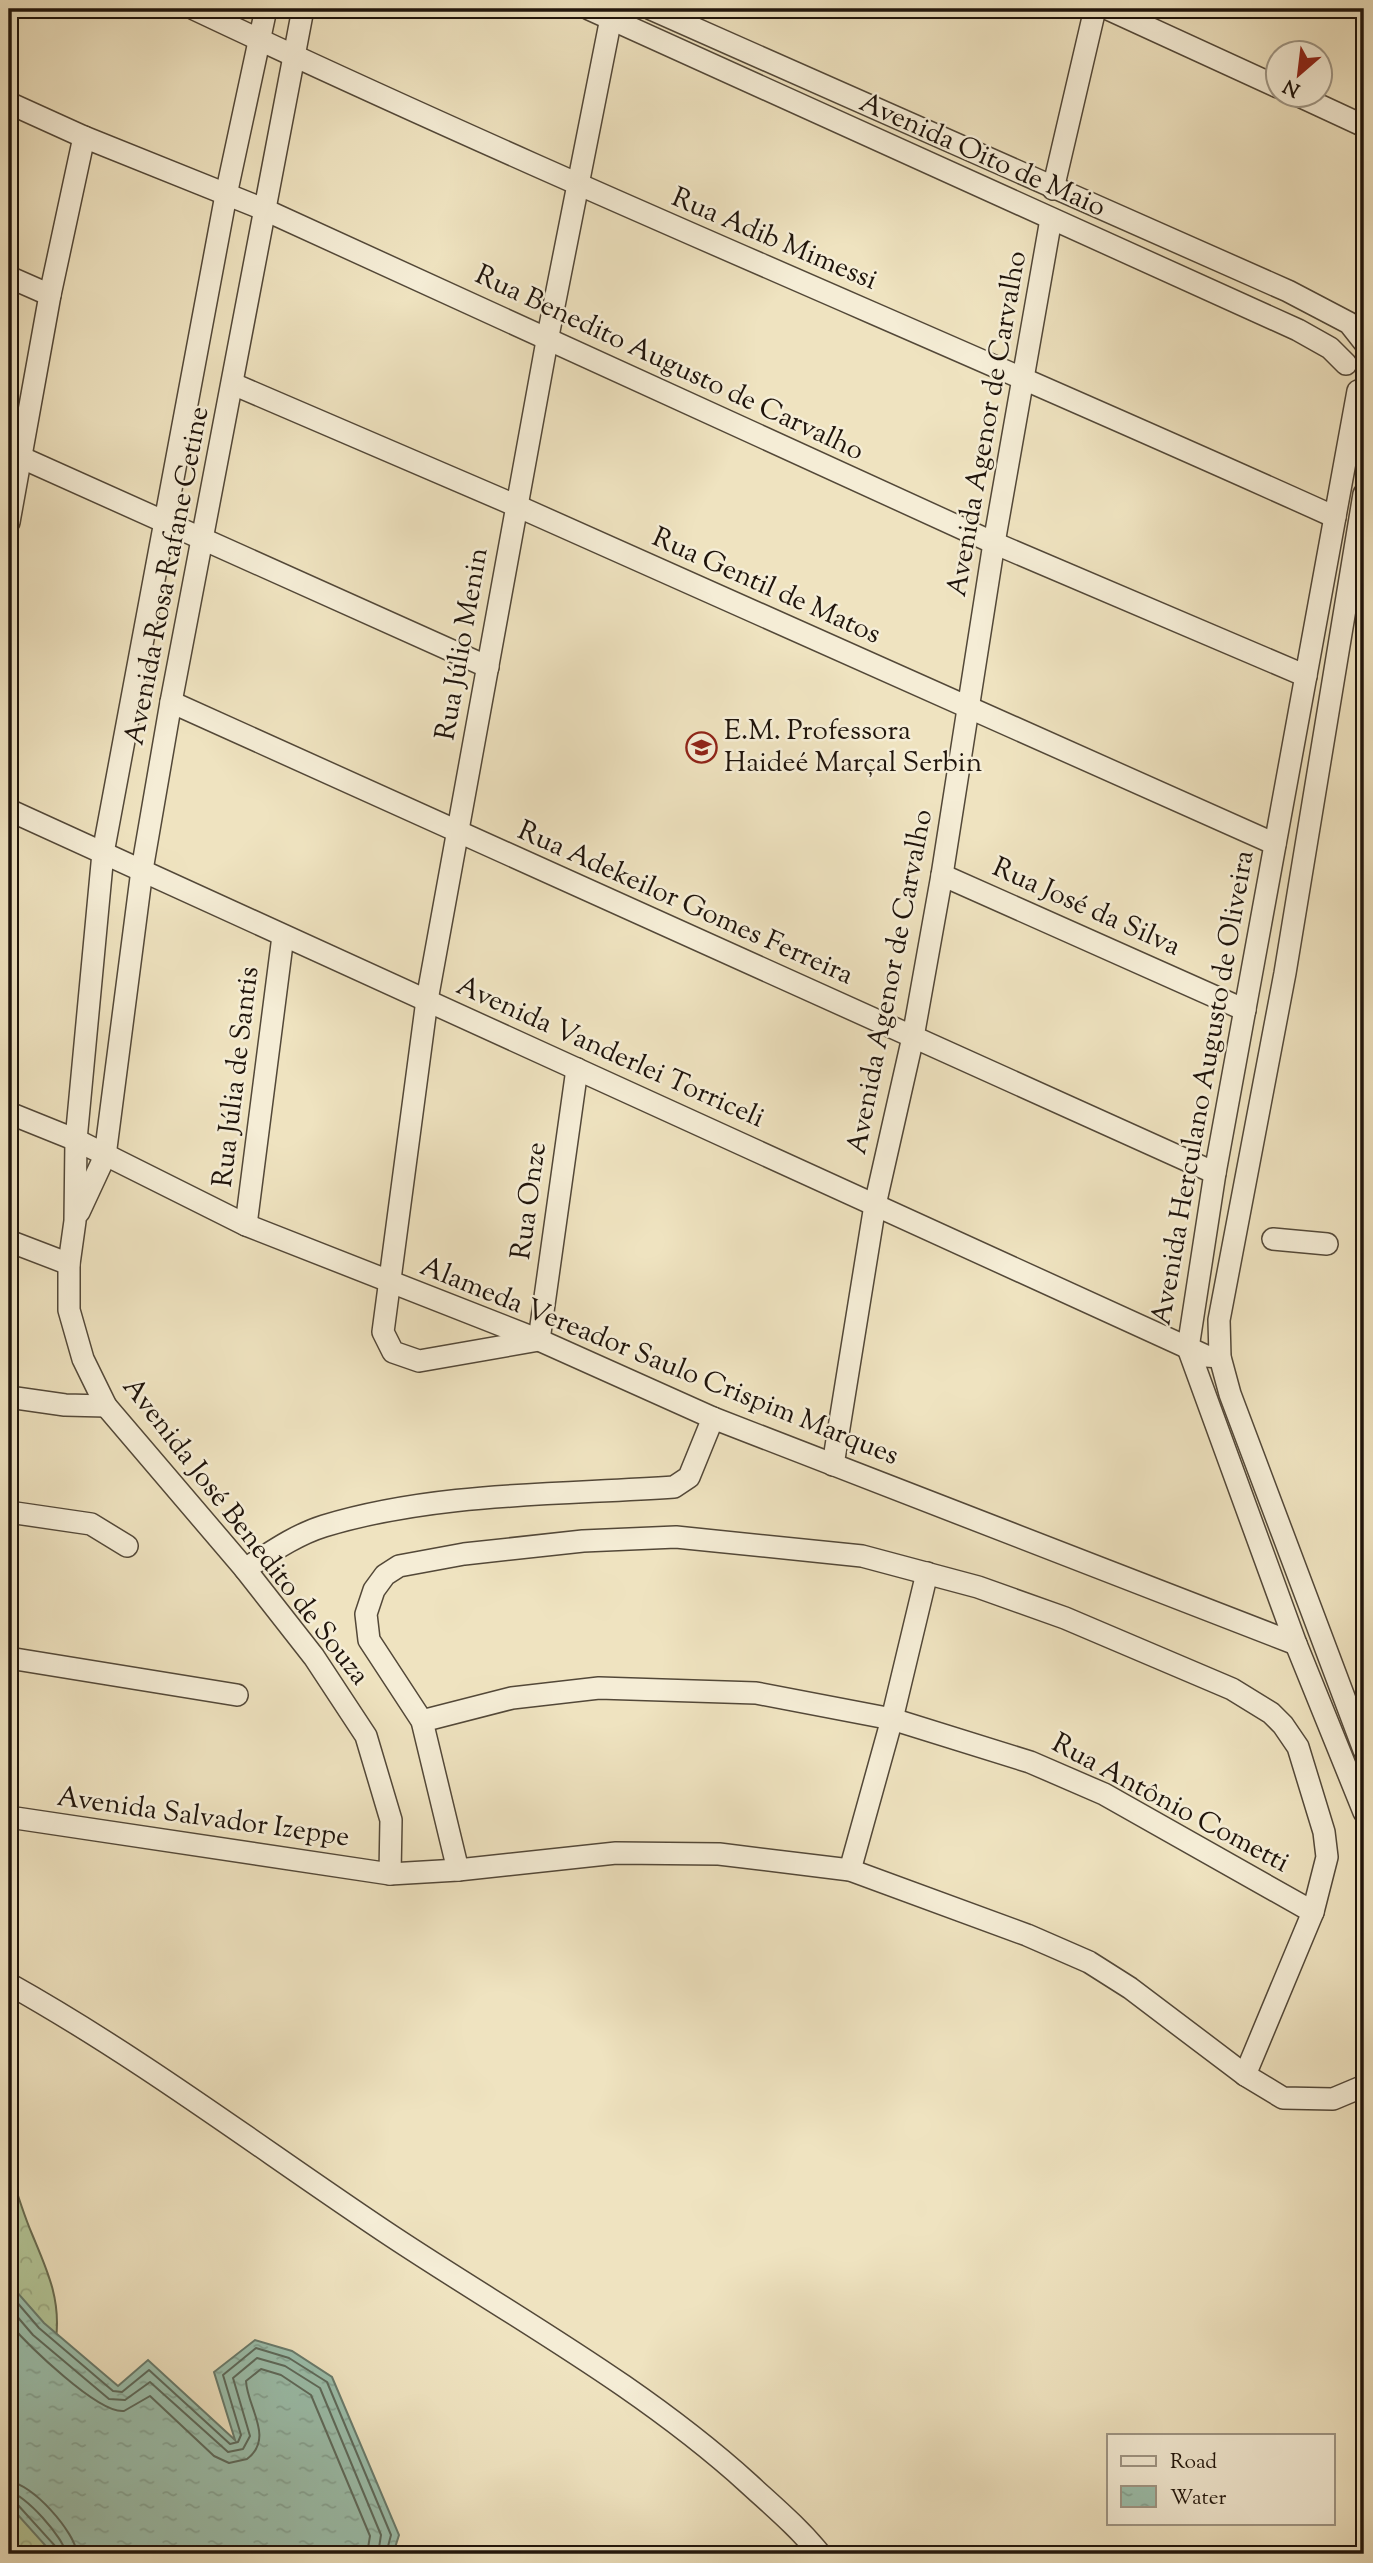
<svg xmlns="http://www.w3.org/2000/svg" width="1373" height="2563" font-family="'Sorts Mill Goudy',serif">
	<defs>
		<pattern id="forest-crowns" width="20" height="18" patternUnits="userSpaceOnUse" patternTransform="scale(1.75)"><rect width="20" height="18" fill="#b3c597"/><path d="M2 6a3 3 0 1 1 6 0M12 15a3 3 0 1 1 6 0" fill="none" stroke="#9aa881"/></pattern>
		<pattern id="water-ripples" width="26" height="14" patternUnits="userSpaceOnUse" patternTransform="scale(1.75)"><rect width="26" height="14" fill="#9bbfac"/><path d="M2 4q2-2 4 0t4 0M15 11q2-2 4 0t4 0" fill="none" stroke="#85a393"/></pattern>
	</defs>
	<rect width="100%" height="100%" fill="#efe3c0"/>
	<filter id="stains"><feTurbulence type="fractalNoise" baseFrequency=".00286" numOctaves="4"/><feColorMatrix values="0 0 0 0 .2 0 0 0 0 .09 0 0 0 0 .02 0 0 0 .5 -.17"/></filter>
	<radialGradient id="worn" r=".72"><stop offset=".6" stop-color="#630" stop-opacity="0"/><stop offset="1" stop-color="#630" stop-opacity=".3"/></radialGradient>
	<g fill="url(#forest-crowns)" stroke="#696c51" stroke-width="2">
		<path d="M9,2167C16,2190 23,2213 32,2234C47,2270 61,2299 56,2339L9,2308Z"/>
		<path d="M9,2499L74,2554H9Z"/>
	</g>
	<path fill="url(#water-ripples)" stroke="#697b6c" stroke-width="2" d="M9,2283L44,2323L118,2386L148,2360L235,2440L214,2372L255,2340L292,2351L332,2377L399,2535L393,2554H53L9,2505Z"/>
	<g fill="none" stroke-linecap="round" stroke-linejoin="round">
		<g stroke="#5d6a5c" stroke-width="2">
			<path d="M9,2293L39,2328L113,2391L122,2392L149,2370L230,2444L238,2442L241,2435L223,2375L256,2348L289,2358L327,2382L391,2535L386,2554"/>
			<path d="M9,2307L33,2335L109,2399L125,2400L150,2382L228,2452L243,2449L250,2436L233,2378L257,2358L285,2366L320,2388L381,2535L378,2554"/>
			<path d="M9,2323C27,2344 98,2414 124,2411L150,2396L214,2456L229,2463L247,2459C275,2438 247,2407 246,2381L261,2369L281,2375L311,2395L370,2536L367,2554"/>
			<path d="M9,2482C31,2482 76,2533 77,2554"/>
			<path d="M9,2492C24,2493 65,2539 66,2554"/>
			<path d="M9,2501L17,2504L56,2547L57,2554"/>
		</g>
		<defs>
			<g id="minor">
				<path d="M194,9C570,187 955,345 1335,517"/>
				<path d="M266,9L226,195L103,853L76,1140L75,1221L69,1264V1310L83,1359L106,1406L245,1569L314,1657L366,1736L391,1820L390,1874"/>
				<path d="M589,9L1298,330L1330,348L1346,364"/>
				<path d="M651,9L1288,291L1349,323L1364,342"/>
				<path d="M1108,9L1278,87"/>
				<path d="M1295,94L1364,126"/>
				<path d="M9,103L84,137L263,209L994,543L1306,676"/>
				<path d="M1053,189L1095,9"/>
				<path d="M9,277L50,295"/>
				<path d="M233,384L517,506L1275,844"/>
				<path d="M1358,391L1215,1173L1188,1348L1296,1644L1364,1812"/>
				<path d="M9,452L488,667"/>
				<path d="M1364,494L1285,973L1219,1320L1220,1357L1230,1394L1364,1750"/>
				<path d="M9,522L50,295L84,137"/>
				<path d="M171,702L1215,1173"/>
				<path d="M9,810L1206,1356L1220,1357"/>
				<path d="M942,875L1245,1010"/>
				<path d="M577,1069L539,1340L419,1361L393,1352L383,1332L427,1000L547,341L611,18"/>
				<path d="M9,1113L76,1140L246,1225L539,1340L713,1418L1296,1644"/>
				<path d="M79,1212L105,1156L142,870L171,702L303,9"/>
				<path d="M246,1225L283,936"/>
				<path d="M1273,1239L1327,1244"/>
				<path d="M9,1241L69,1264"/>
				<path d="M9,1397L65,1405L106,1406"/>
				<path d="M833,1465L875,1205L913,1037L942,875L994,543L1051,219"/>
				<path d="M9,1512L91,1524L127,1546"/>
				<path d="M245,1569C270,1553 295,1535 324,1526C436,1492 558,1495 674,1487L689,1477L713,1418"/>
				<path d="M9,1658L237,1695"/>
				<path d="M422,1721L512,1698L599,1688L756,1693L892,1719L1030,1762L1104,1794L1313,1912"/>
				<path d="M9,1817L390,1874L458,1870L616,1853L719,1854L850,1870L1027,1935L1089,1962L1130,1988L1245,2075L1283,2098L1333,2099L1364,2086"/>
				<path d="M458,1870L422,1721L369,1640L366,1614L374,1590L385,1575L399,1566L464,1554L583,1541L676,1537L862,1556L978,1587L1065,1618L1232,1689L1271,1713L1283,1725L1298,1747L1324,1832L1327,1857L1313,1912L1245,2075"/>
				<path d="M850,1870L892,1719L927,1573"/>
				<path d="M9,1984C143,2059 265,2152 393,2237C514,2317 641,2386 749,2484C774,2507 799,2528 820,2554"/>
			</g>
		</defs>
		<use href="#minor" stroke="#534838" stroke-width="24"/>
		<use href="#minor" stroke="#f5edd6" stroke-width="21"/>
	</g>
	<defs>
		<symbol id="school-ring" viewBox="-11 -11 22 22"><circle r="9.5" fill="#f5edd6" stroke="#8f2418" stroke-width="1.5"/><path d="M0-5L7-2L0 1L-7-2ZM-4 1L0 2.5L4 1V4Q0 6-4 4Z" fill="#8f2418"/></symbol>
	</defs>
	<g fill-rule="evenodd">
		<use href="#school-ring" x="684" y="730" width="35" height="35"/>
	</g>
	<g text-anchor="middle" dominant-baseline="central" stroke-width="5" stroke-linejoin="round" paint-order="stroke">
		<g font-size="28" fill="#1f140b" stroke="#f5edd6">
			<text transform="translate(982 156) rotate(24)">Avenida Oito de Maio</text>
			<text transform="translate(774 240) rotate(23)">Rua Adib Mimessi</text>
			<text transform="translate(669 364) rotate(25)">Rua Benedito Augusto de Carvalho</text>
			<text transform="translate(988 424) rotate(-80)">Avenida Agenor de Carvalho</text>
			<text transform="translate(168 576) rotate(-79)">Avenida Rosa Rafane Cetine</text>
			<text transform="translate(766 587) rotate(24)">Rua Gentil de Matos</text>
			<text transform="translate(463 644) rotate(-80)">Rua Júlio Menin</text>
			<text transform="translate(685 904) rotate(24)">Rua Adekeilor Gomes Ferreira</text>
			<text transform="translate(1086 908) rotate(24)">Rua José da Silva</text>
			<text transform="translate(891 982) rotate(-79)">Avenida Agenor de Carvalho</text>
			<text transform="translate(610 1053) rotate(24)">Avenida Vanderlei Torriceli</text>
			<text transform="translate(237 1077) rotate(-83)">Rua Júlia de Santis</text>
			<text transform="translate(1204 1088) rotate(-80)">Avenida Herculano Augusto de Oliveira</text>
			<text transform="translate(530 1201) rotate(-82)">Rua Onze</text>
			<text transform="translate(659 1362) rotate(22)">Alameda Vereador Saulo Crispim Marques</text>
			<text transform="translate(245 1532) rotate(52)">Avenida José Benedito de Souza</text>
			<text transform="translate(1170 1804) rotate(28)">Rua Antônio Cometti</text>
			<text transform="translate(203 1818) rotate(8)">Avenida Salvador Izeppe</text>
		</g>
		<g font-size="28" fill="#1f140b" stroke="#f5edd6" text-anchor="start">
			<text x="724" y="732">E.M. Professora<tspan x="724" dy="32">Haideé Marçal Serbin</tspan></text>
		</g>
	</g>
	<rect width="1373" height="2563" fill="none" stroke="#efe3c0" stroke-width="35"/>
	<rect x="10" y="10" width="1352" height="2542" fill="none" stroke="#1f140b" stroke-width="3.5"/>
	<rect x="18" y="18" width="1338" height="2528" fill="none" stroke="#1f140b" stroke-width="2"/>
	<rect x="1107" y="2434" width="228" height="91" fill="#f5edd6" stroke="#9f9685" stroke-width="2"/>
	<rect x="1121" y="2456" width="35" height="10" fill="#f5edd6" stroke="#9f9685" stroke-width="2"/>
	<text x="1170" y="2468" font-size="21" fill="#1f140b">Road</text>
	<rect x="1121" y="2486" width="35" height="21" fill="url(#water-ripples)" stroke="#9f9685" stroke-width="2"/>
	<text x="1170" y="2504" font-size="21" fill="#1f140b">Water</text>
	<g transform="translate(1299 74) rotate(208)"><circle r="33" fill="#f5edd6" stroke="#9f9685" stroke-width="2"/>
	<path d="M0-5L12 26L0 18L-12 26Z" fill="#8f2418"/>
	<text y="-10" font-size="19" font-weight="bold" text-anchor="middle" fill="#1f140b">N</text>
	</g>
	<rect width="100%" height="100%" filter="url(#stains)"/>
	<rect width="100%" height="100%" fill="url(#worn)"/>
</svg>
